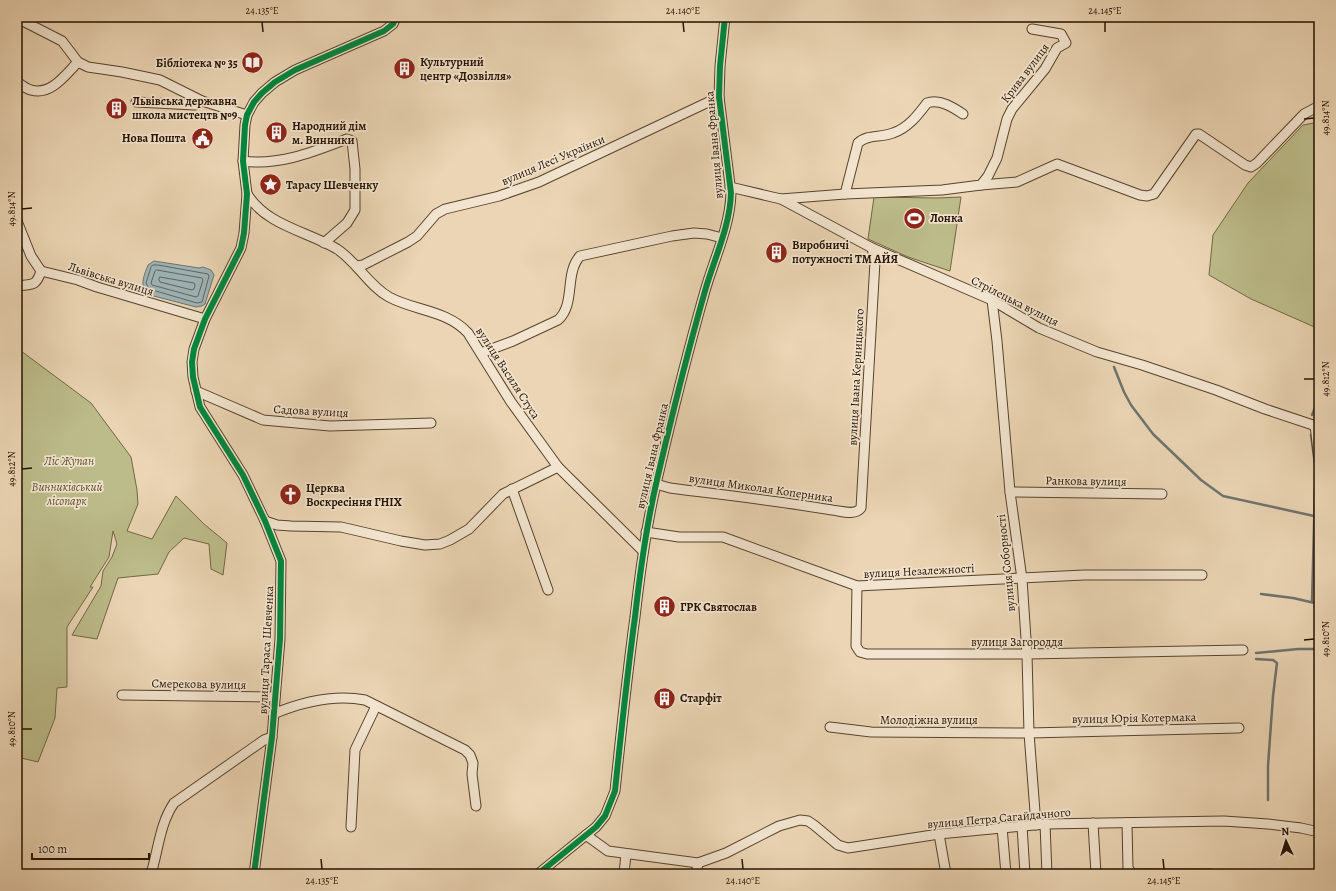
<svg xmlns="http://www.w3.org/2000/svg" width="1336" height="891" font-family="Alegreya,serif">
	<rect width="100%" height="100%" fill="#ebd5b4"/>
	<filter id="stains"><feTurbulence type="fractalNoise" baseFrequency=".005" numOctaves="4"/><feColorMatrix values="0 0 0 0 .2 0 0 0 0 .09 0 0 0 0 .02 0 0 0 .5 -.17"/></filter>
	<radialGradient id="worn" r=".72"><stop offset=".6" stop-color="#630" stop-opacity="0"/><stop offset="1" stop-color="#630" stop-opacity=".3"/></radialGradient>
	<g fill="#bcbc8a" stroke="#706745">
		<path d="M1319,122V329L1251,299L1209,275L1213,235L1248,183L1303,125Z"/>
		<path d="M874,197L937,198L961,197L950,271L908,257L868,239Z"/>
		<path d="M17,348L91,403L131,457L137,490L138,504L127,531L152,539L176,496L204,524L227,543L223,575L211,569L209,544L184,538L169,552L158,574L118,578L97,639L72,635L101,586L103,571L112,557L117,544L113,531L109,557L90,587H93L67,627V687L57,688L55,718L38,762L17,757Z"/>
	</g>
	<path fill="#9eb5b9" stroke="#6e746f" d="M154,261L199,268L203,267L211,270L214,275L205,304L202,306L196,307L150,295C138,287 144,276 148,265Z"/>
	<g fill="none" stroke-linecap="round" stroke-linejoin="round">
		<g stroke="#62645c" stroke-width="1">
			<path d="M153,265H158L208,274L209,276L202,302L197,303L149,289L146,283L151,267Z"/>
			<path d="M157,270L202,278L203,280L198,296L196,297L152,285L151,283L155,271Z"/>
			<path d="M160,277L194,283L195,285L194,289L192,290L160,282L159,280Z"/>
		</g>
		<g stroke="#6e746f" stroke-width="2.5">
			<path d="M1114,367L1124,392L1131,405L1153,434L1201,480L1223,496L1314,516"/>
			<path d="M1312,415L1319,398"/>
			<path d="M1311,435L1316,471L1315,489L1312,602"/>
			<path d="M1261,594L1293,598L1319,604"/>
			<path d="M1256,653L1298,649H1319"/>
			<path d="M1256,659L1273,660L1277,663L1273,696L1268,766V800"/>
		</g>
		<defs>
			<g id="minor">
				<path d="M17,18L62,41L78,62L88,67L122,72L160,80L202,101L247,115"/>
				<path d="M17,82C22,85 26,89 31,90C51,96 66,74 78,62"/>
				<path d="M136,102L195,105L202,101"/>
				<path d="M243,161C279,166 313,152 347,139L352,141L355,169V210L347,223L324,243"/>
				<path d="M981,185L1017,182L1057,164L1140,195L1147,196L1154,194L1196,134H1199L1245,165L1251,167L1257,163L1304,114L1319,106"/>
				<path d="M730,187L781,199L872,248L992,300L1039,328L1097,352L1142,365L1216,390L1265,409L1319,427"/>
				<path d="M247,194C267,226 307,231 337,249C357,262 368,285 389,297C415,311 447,310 468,333L511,402L558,467L643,551"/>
				<path d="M845,194L858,143C867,134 881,138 893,133C908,128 918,115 927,103C939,98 954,108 963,114"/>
				<path d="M781,199L845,194L942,190L981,185L988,176L997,158L1007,119L1012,109L1045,69L1057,48L1066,43L1061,34L1032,29"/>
				<path d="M17,221L31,256L41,271"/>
				<path d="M357,266L363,265L408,242L417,236L436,214L445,209L499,196L539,182L719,97"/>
				<path d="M17,286C32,284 36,287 41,271L78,280L97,287L205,319"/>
				<path d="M992,300L997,341L1010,492L1022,579L1027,654L1029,733L1036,825"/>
				<path d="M481,353L513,341L558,320C576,304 564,274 580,256L672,236L694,233L707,234L722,238"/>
				<path d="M196,391L263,420L330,426L431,423"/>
				<path d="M1315,425L1319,460"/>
				<path d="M656,484L670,488C724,495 778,501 832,510C841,511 855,516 861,508L875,261L872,248"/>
				<path d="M512,489L548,590"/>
				<path d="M1010,492L1162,494"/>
				<path d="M265,521L277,525L291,526L341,527L401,541L425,545L440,544L450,540L469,529L503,494L558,467"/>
				<path d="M646,532L679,537H723L857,586L1084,575H1202"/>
				<path d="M857,586L856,646L860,652L867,654H1027L1243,650"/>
				<path d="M122,695L275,697"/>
				<path d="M273,714C302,702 334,694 365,700L465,750L470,755L473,763L472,774L476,806"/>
				<path d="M830,727L871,732L1029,733L1239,728"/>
				<path d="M1093,823L1096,874"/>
				<path d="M1127,823L1128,868L1132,874H1211"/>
				<path d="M1045,824L1047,874"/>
				<path d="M1022,826L1025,874"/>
				<path d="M351,827L355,750L376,706"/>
				<path d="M1002,827L1006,874"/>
				<path d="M939,834L946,874"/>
				<path d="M586,835L608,851L698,863L726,853L779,826L800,820L808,821L814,825L838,845L848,848L939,834L1045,824L1224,821L1268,824L1301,828L1319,832"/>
				<path d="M151,874C158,851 160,823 174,803L264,740L272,737"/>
				<path d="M254,874L272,737L280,639L281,561L265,521L243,475L200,407L193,377L192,362L194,349L205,319L241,248L244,233L247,194L243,161L245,125L247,115L254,102L262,93L275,82L295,70L384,31L393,24L396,17"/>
				<path d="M538,874L596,827L605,816L615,791C621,733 627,675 635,617C640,572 646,528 656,484C671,419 687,354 705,291C714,259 730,227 731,193L719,97L720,66L725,17"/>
				<path d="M624,874L626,854"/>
				<path d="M696,874L698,863"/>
			</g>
		</defs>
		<use href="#minor" stroke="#56432d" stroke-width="11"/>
		<use href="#minor" stroke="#f2e4ce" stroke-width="9"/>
		<defs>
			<g id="cycleway">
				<path d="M254,874L272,737L280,639L281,561L265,521L243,475L200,407L193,377L192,362L194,349L205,319L241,248L244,233L247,194L243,161L245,125L247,115L254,102L262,93L275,82L295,70L384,31L393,24L396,17"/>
				<path d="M538,874L596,827L605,816L615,791C621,733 627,675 635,617C640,572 646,528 656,484C671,419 687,354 705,291C714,259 730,227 731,193L719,97L720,66L725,17"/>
			</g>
		</defs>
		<use href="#cycleway" stroke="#f2e4ce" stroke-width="8"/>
		<use href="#cycleway" stroke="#00873e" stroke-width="6"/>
	</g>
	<path fill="none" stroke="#251200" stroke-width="1.5" d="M262,22L263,32M683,22L684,32M1105,22V32M1304,119L1314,118M22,209L32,208M1304,379H1314M22,469L32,468M1304,640L1314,639M22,729H32M321,859L322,869M742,859L743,869M1163,859L1164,869"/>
	<defs>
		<symbol id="library-disc" viewBox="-11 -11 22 22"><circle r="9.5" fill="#8f2418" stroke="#f2e4ce"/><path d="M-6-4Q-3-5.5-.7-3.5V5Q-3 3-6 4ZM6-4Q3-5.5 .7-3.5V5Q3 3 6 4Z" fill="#fff"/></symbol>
		<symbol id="building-disc" viewBox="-11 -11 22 22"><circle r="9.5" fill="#8f2418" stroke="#f2e4ce"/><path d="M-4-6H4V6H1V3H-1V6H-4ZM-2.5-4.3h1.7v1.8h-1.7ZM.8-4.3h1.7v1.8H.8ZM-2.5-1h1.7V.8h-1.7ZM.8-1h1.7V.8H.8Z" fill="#fff"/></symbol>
		<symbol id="civic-disc" viewBox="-11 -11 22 22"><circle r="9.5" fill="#8f2418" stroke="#f2e4ce"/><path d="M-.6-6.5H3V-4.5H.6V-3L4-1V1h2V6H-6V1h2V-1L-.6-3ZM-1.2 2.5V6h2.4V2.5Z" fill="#fff"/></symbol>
		<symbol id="sight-disc" viewBox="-11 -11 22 22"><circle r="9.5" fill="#8f2418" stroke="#f2e4ce"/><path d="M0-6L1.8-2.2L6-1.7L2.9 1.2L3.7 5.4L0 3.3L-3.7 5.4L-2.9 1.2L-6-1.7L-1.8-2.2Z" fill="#fff"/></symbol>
		<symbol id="stadium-disc" viewBox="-11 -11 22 22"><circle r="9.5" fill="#8f2418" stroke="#f2e4ce"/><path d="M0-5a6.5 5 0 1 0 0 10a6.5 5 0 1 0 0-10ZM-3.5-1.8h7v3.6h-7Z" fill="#fff"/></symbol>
		<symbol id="church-disc" viewBox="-11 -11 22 22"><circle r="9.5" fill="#8f2418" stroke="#f2e4ce"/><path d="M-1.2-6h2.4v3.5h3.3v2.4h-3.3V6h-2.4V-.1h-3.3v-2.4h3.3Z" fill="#fff"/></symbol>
	</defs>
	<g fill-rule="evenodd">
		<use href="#library-disc" x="240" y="50" width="25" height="25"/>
		<use href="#building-disc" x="392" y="56" width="25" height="25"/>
		<use href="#building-disc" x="104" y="96" width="25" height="25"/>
		<use href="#building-disc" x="264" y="120" width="25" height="25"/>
		<use href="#civic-disc" x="190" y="126" width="25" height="25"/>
		<use href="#sight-disc" x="258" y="172" width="25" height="25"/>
		<use href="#stadium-disc" x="902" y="206" width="25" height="25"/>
		<use href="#building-disc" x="764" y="240" width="25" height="25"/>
		<use href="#church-disc" x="278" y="482" width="25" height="25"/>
		<use href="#building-disc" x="652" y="594" width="25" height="25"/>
		<use href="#building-disc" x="652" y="686" width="25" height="25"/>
	</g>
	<g text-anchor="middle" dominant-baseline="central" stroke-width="3.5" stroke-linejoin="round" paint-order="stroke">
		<g font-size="12" font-weight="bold" fill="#251200" stroke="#f2e4ce" text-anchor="start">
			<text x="420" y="62">Культурний<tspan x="420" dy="14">центр «Дозвілля»</tspan></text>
			<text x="238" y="63" text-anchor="end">Бібліотека № 35</text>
			<text x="132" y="101">Львівська державна<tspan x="132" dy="14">школа мистецтв №9</tspan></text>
			<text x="292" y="126">Народний дім<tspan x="292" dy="14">м. Винники</tspan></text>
			<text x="186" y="138" text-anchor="end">Нова Пошта</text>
			<text x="286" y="185">Тарасу Шевченку</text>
			<text x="930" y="218">Лонка</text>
			<text x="792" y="245">Виробничі<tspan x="792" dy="14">потужності ТМ АЙЯ</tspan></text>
			<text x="306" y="488">Церква<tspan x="306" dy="14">Воскресіння ГНІХ</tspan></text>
			<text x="680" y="607">ГРК Святослав</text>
			<text x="680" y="698">Старфіт</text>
		</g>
		<g font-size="12" fill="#251200" stroke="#f2e4ce">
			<text transform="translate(1025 73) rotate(-53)">Крива вулиця</text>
			<text transform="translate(714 145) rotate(-95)">вулиця Івана Франка</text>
			<text transform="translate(553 160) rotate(-23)">вулиця Лесі Українки</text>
			<text transform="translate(111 279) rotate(17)">Львівська вулиця</text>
			<text transform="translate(1015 301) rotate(27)">Стрілецька вулиця</text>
			<text transform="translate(508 373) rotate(57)">вулиця Василя Стуса</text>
			<text transform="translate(856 377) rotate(-87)">вулиця Івана Керницького</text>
			<text transform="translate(311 411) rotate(3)">Садова вулиця</text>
			<text transform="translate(652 456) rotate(-77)">вулиця Івана Франка</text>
			<text transform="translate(1086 481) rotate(1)">Ранкова вулиця</text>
			<text transform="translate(761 488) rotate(8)">вулиця Миколая Коперника</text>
			<text transform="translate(1006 563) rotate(-96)">вулиця Соборності</text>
			<text transform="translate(919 571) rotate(-3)">вулиця Незалежності</text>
			<text x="1017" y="642">вулиця Загороддя</text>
			<text transform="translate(266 650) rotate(-87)">вулиця Тараса Шевченка</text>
			<text transform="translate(199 684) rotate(1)">Смерекова вулиця</text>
			<text transform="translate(1134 718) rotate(-1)">вулиця Юрія Котермака</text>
			<text x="929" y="720">Молодіжна вулиця</text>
			<text transform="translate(999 818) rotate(-5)">вулиця Петра Сагайдачного</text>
		</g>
		<g font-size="12" font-style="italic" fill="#5a4e30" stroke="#f2e4ce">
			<text x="69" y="461">Ліс Жупан</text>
			<text x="67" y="487">Винниківський<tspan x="67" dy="14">лісопарк</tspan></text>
		</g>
	</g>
	<rect width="1336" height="891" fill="none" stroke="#ebd5b4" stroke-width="44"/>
	<g transform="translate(1286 841) rotate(356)" stroke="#f2e4ce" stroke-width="3" paint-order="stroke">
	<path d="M0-3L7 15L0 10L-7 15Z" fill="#251200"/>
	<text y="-6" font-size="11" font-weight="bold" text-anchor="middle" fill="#251200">N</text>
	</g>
	<path d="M32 853v6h117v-6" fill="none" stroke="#251200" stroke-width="2"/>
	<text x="38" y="853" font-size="12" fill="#251200" stroke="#f2e4ce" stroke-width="3" paint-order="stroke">100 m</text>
	<rect x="22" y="22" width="1292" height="847" fill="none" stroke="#251200" stroke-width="1.5"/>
	<g font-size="10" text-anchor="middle" fill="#251200">
		<text x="262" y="14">24.135°E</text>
		<text x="683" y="14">24.140°E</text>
		<text x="1105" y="14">24.145°E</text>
		<text transform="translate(1325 118) rotate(-90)" y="4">49.814°N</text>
		<text transform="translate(11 209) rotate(-90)" y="4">49.814°N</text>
		<text transform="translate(1325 379) rotate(-90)" y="4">49.812°N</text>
		<text transform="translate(11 469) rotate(-90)" y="4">49.812°N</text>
		<text transform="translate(1325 639) rotate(-90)" y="4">49.810°N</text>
		<text transform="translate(11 729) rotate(-90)" y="4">49.810°N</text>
		<text x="322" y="884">24.135°E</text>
		<text x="743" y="884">24.140°E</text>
		<text x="1164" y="884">24.145°E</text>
	</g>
	<rect width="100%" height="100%" filter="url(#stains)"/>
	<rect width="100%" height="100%" fill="url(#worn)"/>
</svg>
